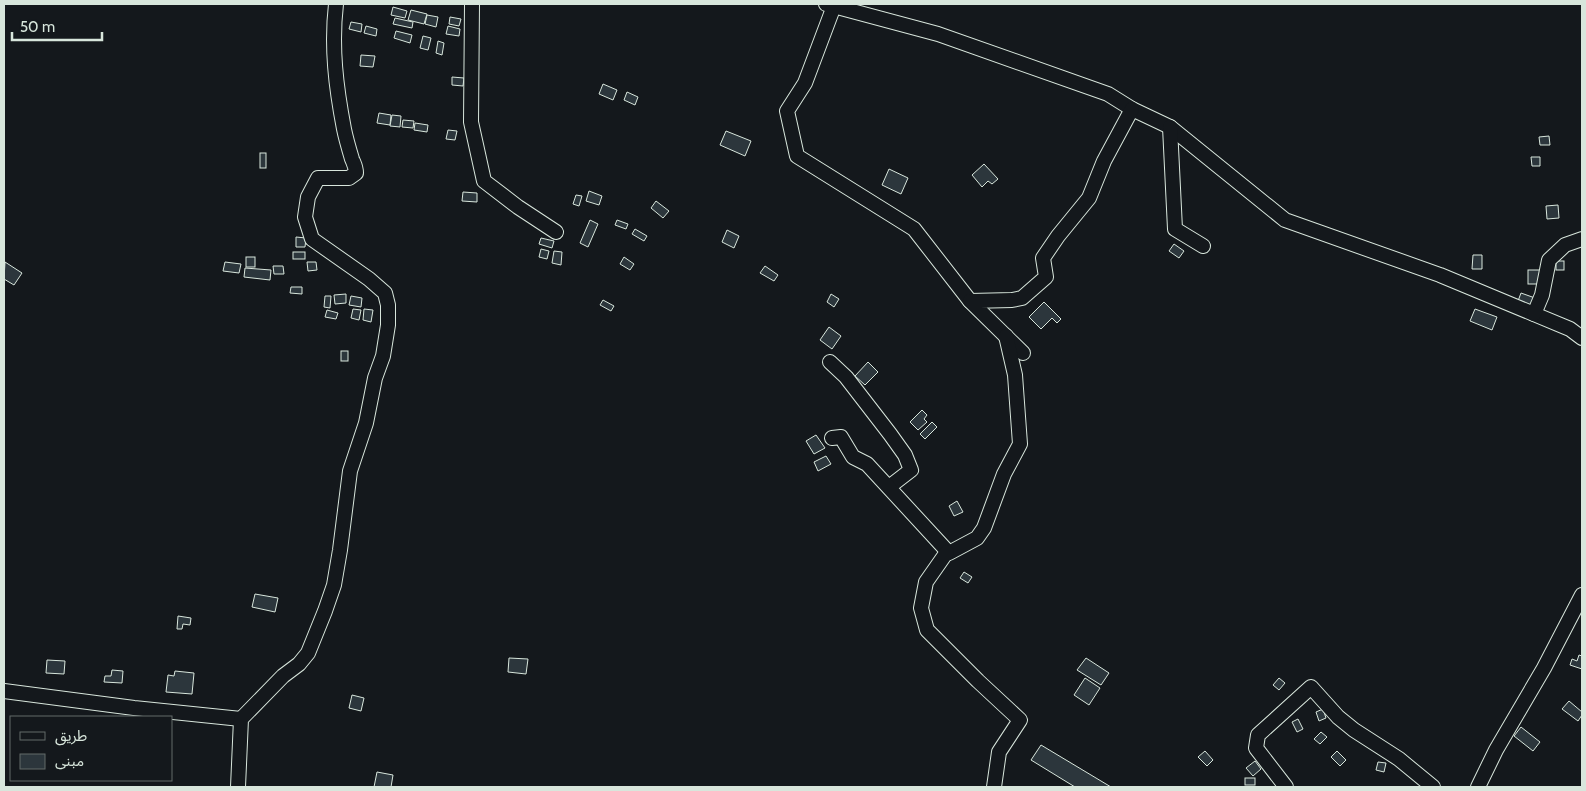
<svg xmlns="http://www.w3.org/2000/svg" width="1586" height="791" font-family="Cabin,'Noto Sans Arabic',sans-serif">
	<rect width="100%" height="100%" fill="#14181c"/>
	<g fill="#2c363c" stroke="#d8e6dc">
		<path d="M393,7L407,11L405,18L391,15Z"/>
		<path d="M411,10L427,14L424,24L408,20Z"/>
		<path d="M427,15L438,17L436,27L425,24Z"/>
		<path d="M450,17L461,19L459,26L449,24Z"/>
		<path d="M395,18L413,22L412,28L393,24Z"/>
		<path d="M351,22L362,24L361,32L349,29Z"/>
		<path d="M366,26L377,29L376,36L364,33Z"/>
		<path d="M448,26L460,29L459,36L446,34Z"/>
		<path d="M396,31L412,35L410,43L394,38Z"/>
		<path d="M423,36L431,38L428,50L420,48Z"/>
		<path d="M438,41L444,43L442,55L436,53Z"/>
		<path d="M361,55L375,56L373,67L360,66Z"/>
		<path d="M452,77L464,78L463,86L452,85Z"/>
		<path d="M603,84L617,90L613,100L599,94Z"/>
		<path d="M627,92L638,97L635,105L624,100Z"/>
		<path d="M379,113L391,115L390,125L377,123Z"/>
		<path d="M392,115L401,116L400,127L390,126Z"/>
		<path d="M403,120L414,121L413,128L402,127Z"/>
		<path d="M415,123L428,125L427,132L414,130Z"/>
		<path d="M448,130L457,131L455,140L446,139Z"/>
		<path d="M726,131L751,141L745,156L720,145Z"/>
		<path d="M1549,136L1550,145H1540L1539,137Z"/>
		<rect x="260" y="153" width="6" height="15"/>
		<path d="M1531,157H1540V166H1532Z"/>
		<path d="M984,164L998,179L992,184L988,181L982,187L972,175Z"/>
		<path d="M889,169L908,178L901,194L882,185Z"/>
		<path d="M589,191L602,196L599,205L586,201Z"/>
		<path d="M463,192L477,193V202L462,201Z"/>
		<path d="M576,195L582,196L579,206L573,204Z"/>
		<path d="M656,201L669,211L663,218L651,208Z"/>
		<path d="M1558,205L1559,218L1547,219L1546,206Z"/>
		<path d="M590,220L598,224L588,247L580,243Z"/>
		<path d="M617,220L628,224L626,229L615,225Z"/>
		<path d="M635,229L647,236L644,241L632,234Z"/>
		<path d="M727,230L739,236L734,248L722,242Z"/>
		<path d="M296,237L306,238L305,247H296Z"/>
		<path d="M541,238L554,241L552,248L539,244Z"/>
		<path d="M1174,244L1184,251L1179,258L1169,251Z"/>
		<path d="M541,249L549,251L547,259L539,257Z"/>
		<path d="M554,251L562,252L561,265L552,263Z"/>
		<rect x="293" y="252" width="12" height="7"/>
		<path d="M1473,255H1482V269H1472Z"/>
		<rect x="246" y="257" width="9" height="10"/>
		<path d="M624,257L634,264L630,270L620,264Z"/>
		<rect x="1556" y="261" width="8" height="9"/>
		<path d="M5,262L22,273L14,285L4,279Z"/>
		<path d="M225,262L241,264L239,273L223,271Z"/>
		<path d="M307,262H316L317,270L308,271Z"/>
		<path d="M273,266H283L284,274H274Z"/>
		<path d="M765,266L778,275L774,281L760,273Z"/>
		<path d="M245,268L271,270L270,280L244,277Z"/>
		<rect x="1528" y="270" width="13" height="14"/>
		<path d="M291,287H302V294L290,293Z"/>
		<path d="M1521,293L1535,298L1532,306L1518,301Z"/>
		<path d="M346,294V303L335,304L334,295Z"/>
		<path d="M831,294L839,299L834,307L827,302Z"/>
		<path d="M325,296H331L330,308L324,307Z"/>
		<path d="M351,296L362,298L361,307L349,305Z"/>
		<path d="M603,300L614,306L611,311L600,305Z"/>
		<path d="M1044,302L1061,319L1057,323L1052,318L1041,329L1029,317Z"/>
		<path d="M353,309L361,310L359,320L351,318Z"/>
		<path d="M364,309L373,310L371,322L363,320Z"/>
		<path d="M1475,309L1497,317L1492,330L1470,321Z"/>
		<path d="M327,310L338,313L336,319L325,317Z"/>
		<path d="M829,327L841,336L832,349L820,340Z"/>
		<rect x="341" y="351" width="7" height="10"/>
		<path d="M868,362L878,372L865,385L855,376Z"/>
		<path d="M922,410L927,415L924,419L927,422L918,430L910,422Z"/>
		<path d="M932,422L937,427L925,439L920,434Z"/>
		<path d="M816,435L825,448L814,454L806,441Z"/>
		<path d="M826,456L831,464L818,471L814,462Z"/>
		<path d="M957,501L963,512L954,516L949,506Z"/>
		<path d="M964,572L972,577L968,583L960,578Z"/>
		<path d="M255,594L278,598L275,612L252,607Z"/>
		<path d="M178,616L191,618L190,625L183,624L182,629H177Z"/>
		<path d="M1579,655L1582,656V669L1570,665L1572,659L1577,661Z"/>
		<path d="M509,658L528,659L526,674L508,672Z"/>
		<path d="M1086,658L1109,673L1101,685L1077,670Z"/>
		<path d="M47,660L65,661L64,674L46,673Z"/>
		<path d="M112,670L123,671L122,683L104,682L105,676H111Z"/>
		<path d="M175,671L194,673L192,694L166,692L168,675L174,676Z"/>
		<path d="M1085,678L1100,688L1089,705L1074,695Z"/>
		<path d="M1279,678L1285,683L1279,690L1273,685Z"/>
		<path d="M352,695L364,698L361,711L349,708Z"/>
		<path d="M1569,701L1582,712V715L1578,721L1562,709Z"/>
		<path d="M1323,709L1326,718L1319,721L1316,712Z"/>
		<path d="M1298,719L1303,729L1297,732L1292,722Z"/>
		<path d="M1521,727L1540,742L1533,751L1514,736Z"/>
		<path d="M1321,732L1327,737L1320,744L1314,739Z"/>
		<path d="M1041,745L1111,787H1075L1031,760Z"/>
		<path d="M1205,751L1213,760L1207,766L1198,757Z"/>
		<path d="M1337,751L1346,760L1340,766L1331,757Z"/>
		<path d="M1255,761L1261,769L1253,776L1246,768Z"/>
		<path d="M1378,762L1386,763L1384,772L1376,770Z"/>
		<path d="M377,772L393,775L391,787H374Z"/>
		<rect x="1245" y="778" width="10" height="7"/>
	</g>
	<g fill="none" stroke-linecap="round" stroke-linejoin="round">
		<defs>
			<g id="minor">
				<path d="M472,4L471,122L484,181L518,207L556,232"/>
				<path d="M826,4L938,34L1108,94L1132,109L1170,127L1285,220L1440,275L1570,329L1582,338"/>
				<path d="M834,6L805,83L787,111L797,156L914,229L970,301"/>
				<path d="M1170,127L1175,229L1203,246"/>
				<path d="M1534,314L1542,295L1549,260L1565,245L1582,239"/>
				<path d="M1023,353L970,301L1012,300L1022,298L1046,277L1043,258L1058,236L1089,198L1104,161L1132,109"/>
				<path d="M830,362L846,377L890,434L905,455L911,470L889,487"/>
				<path d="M832,438L841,437L853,457L867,464L949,553L977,538L984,528L1004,474L1020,444L1015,375L1006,336"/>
				<path d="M947,552L926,582L921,608L927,630L978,681L1020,720L999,752L994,787"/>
				<path d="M4,691L134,708L241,719"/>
				<path d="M238,787L241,719L283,676L299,664L308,653L325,611L334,585L340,550L350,471L366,423L375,378L383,356L388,325V305L385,293L369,279L312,239L305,217L308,197L318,178H349L356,173C356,167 354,164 352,159C349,149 346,139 344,129C336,87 331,47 336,4"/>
				<path d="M1286,787L1256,748L1258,735L1311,687L1338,717L1354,730L1399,759L1433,787"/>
				<path d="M1478,787L1496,750L1544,668L1582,595"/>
			</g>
		</defs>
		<use href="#minor" stroke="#d8e6dc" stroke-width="16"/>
		<use href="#minor" stroke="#14181c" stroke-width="14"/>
	</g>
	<rect width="1586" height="791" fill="none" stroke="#d8e6dc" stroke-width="10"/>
	<rect x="10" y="716" width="162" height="65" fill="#14181c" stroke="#626a69"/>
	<rect x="20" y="732" width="25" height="8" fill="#14181c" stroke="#626a69"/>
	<text x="55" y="741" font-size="15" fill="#d8e6dc">طريق</text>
	<rect x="20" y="754" width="25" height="15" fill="#2c363c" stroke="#626a69"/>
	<text x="55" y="766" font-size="15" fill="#d8e6dc">مبنى</text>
	<path d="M12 32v8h90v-8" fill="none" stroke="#d8e6dc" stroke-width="2.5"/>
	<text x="20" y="32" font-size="15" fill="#d8e6dc" stroke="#14181c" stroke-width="4" paint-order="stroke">50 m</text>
</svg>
